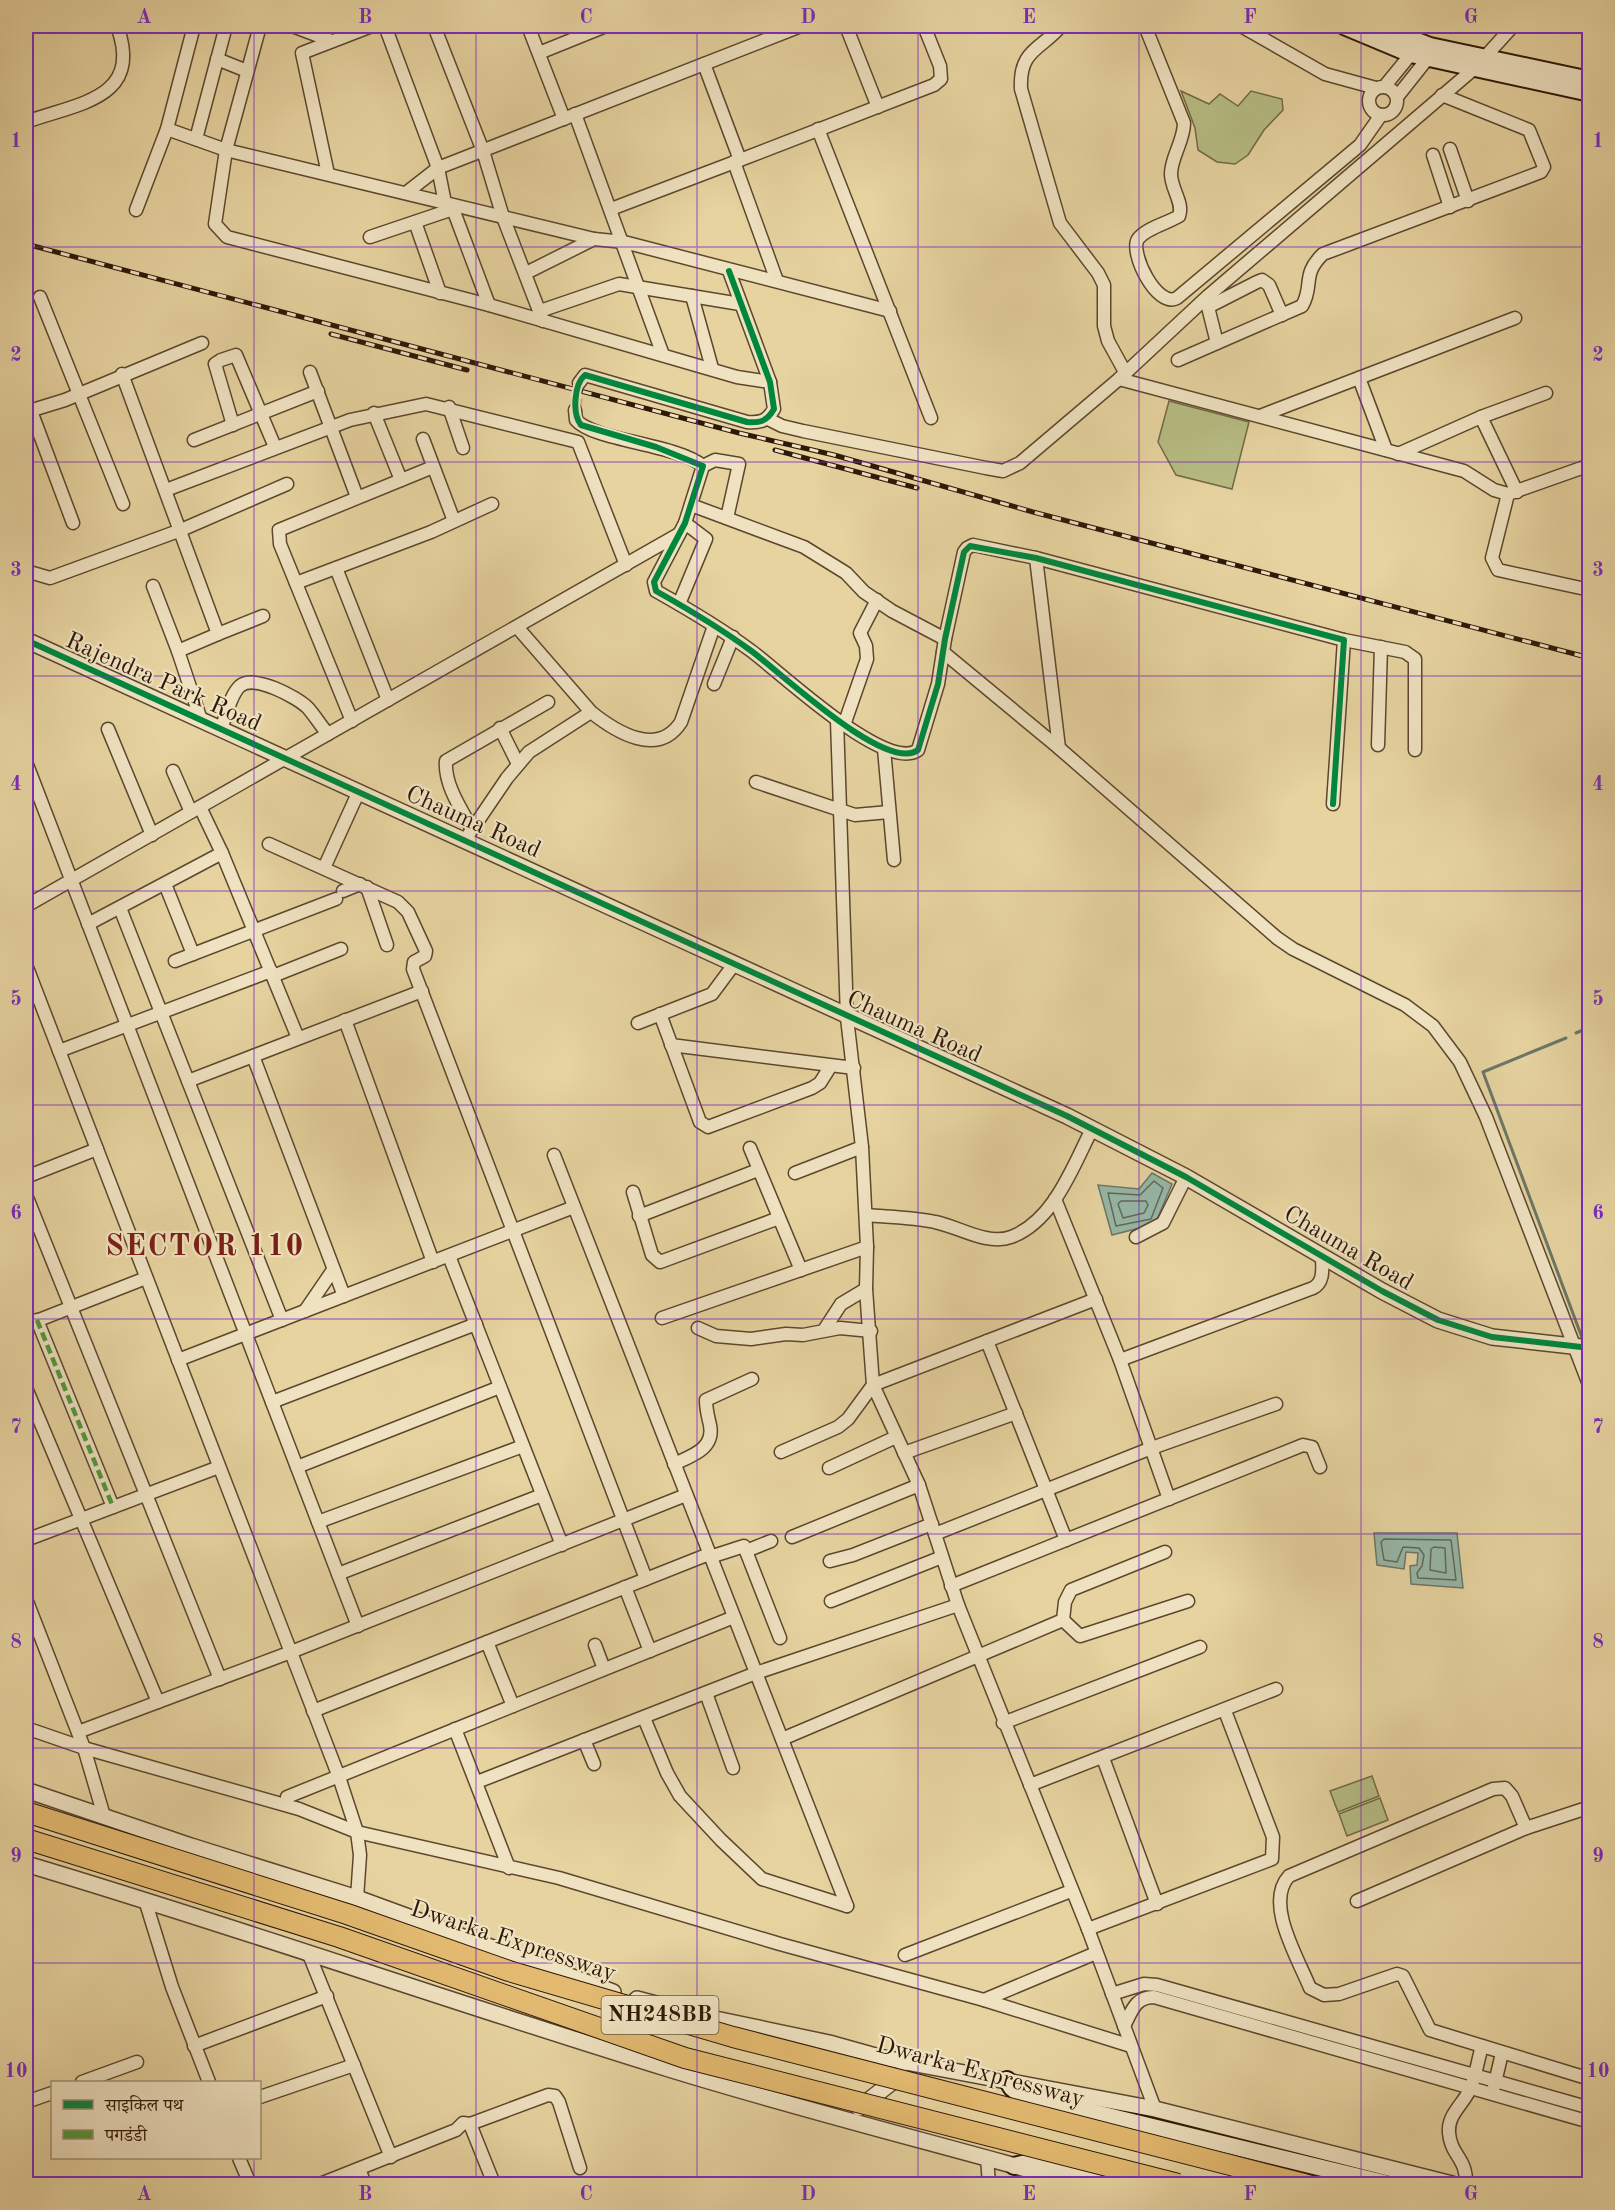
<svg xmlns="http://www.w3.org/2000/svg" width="1615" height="2210" font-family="'Old Standard TT','Noto Serif Devanagari',serif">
	<rect width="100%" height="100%" fill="#e6d3a0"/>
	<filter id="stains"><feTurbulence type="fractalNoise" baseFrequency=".00333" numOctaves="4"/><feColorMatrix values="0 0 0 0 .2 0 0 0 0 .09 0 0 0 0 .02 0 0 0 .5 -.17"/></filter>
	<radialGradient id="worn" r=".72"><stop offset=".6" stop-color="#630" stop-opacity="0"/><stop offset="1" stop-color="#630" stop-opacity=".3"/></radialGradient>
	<g fill="#b6bc83" stroke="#726a45" stroke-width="1.5">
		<path d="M1181,91L1209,104L1220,94L1238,106L1251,91L1282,99L1283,110L1264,130L1248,155L1235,164L1217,162L1198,150L1195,128Z"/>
		<path d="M1169,401L1249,422L1232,489L1176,475L1158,442Z"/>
		<path d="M1372,1776L1379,1796L1338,1812L1330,1791Z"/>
		<path d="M1380,1798L1388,1820L1347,1836L1339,1814Z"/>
	</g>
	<g fill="#96b7a7" stroke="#6c7767" stroke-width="1.5">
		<path d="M1152,1173L1172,1184L1155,1224L1112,1235L1098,1185L1139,1189Z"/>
		<path d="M1374,1533H1457L1463,1588L1411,1584L1410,1566L1417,1565L1418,1553L1406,1552L1404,1569L1377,1565Z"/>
	</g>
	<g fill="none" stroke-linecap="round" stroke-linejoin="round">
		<g stroke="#626857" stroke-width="1.5">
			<path d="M1154,1181L1163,1188L1151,1219L1116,1226L1108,1193L1140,1195Z"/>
			<path d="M1121,1201H1146L1148,1205L1144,1213L1123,1218L1118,1204Z"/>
			<path d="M1384,1539L1451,1540L1456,1580L1418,1578L1417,1573L1422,1566L1424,1555L1419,1548L1403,1547L1397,1562L1384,1560L1381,1542Z"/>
			<path d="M1434,1547L1445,1548L1446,1573L1430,1570L1431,1549Z"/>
		</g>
		<g stroke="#6c7767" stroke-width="3">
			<path d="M1576,1033L1590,1027"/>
			<path d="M1566,1038L1483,1072L1584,1343"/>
		</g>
		<path stroke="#c1ae81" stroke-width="12" stroke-dasharray="12 6" stroke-linecap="butt" d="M575,410L579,383"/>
		<defs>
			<g id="minor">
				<path d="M194,26L167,129L226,150L594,239L624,242L890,311"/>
				<path d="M260,26L226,150L215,224L227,237L489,305L737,377L770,382"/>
				<path d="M292,26L332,41"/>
				<path d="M385,26L438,168L445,203L453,209L489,305"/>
				<path d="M434,26L483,151L503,217L543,321"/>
				<path d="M528,26L564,119"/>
				<path d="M846,26L878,107"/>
				<path d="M1061,26C1041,50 1019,49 1021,89L1060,223L1098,273L1104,285V326L1108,341L1125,372"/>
				<path d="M1145,26L1184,123C1184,141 1171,157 1171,174C1171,189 1184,203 1179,216C1168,223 1146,228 1138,239C1129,252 1157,309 1177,298L1360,145L1381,115"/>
				<path d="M1241,26L1325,74L1376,88"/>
				<path d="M539,53L606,26"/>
				<path d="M217,59L247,71"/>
				<circle cx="1383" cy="101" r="14"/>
				<path d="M1384,87L1411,54L1413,47"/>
				<path d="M1397,97L1428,58L1429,52"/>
				<path d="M575,114L663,355"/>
				<path d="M26,122C78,103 144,99 117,26"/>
				<path d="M818,129L931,418"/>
				<path d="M196,139L226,26"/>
				<path d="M1450,149L1468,201"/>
				<path d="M1433,155L1450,207"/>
				<path d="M740,160L934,85L941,79L940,66L924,26"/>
				<path d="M734,162L777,281"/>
				<path d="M328,174L302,53L372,26"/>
				<path d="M406,193L438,168L801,26"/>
				<path d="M611,209L740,160L704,64"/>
				<path d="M136,210L167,129"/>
				<path d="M415,222L440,293"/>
				<path d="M370,237L453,209"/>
				<path d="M526,273L594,239"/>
				<path d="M692,296L712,368"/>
				<path d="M40,297L123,504"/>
				<path d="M540,311L619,284L740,304"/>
				<path d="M1217,343L1208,307L1257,282L1262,280L1269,285L1282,315"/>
				<path d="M1178,360L1302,306C1314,286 1301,275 1323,254L1541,172L1544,167L1529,130L1442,95"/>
				<path d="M310,372L357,497"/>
				<path d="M122,374L218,634L178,651L201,720"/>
				<path d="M1359,378L1386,450"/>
				<path d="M1119,379L1464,471L1494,490L1508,494L1492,558L1498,570L1590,590"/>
				<path d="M579,383L585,375L747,422C761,423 767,421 774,409L770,382L729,271"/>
				<path d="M449,407L463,448"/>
				<path d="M575,410L576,420C594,441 677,444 703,466L685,523L654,582L656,591C688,609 720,628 750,650C777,669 886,774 918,750L938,684L945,639L964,552L967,548L973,545L1036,558L1344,640L1333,804"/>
				<path d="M31,411L73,523"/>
				<path d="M26,412L65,400L202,343"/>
				<path d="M374,413L401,480"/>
				<path d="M1260,416L1515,318"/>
				<path d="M1481,417L1517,492"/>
				<path d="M768,419L782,426L803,431L986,468L1003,471L1020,463L1119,379L1208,296L1476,67L1513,26"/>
				<path d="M233,425L215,364L221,360L236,355L275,447"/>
				<path d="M423,439L454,521"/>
				<path d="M194,440L318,391"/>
				<path d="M1398,454L1481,417L1546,393"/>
				<path d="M703,466L715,460L739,464L727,518"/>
				<path d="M166,490L350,420L426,404L578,442L626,565"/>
				<path d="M1508,494L1590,465"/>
				<path d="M691,505L804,547L846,573L864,592L892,611L945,639"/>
				<path d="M1036,558L1059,748"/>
				<path d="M336,568L388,700"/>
				<path d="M26,571L50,578L181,530L287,484"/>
				<path d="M296,583L431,532L492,504"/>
				<path d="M153,586L178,651"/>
				<path d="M679,604L706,539L685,523"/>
				<path d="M517,627L591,712C616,732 658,758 681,722L714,626"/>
				<path d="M218,634L263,616"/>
				<path d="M1344,640L1405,652L1415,659V750"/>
				<path d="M943,652L1059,748L1277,938L1293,949L1405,1005L1433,1026L1460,1062L1486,1117L1590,1387"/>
				<path d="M714,684L733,637"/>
				<path d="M837,720L847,1018L862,1147L867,1247L866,1289L873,1385L919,1485L958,1605L1088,1929L1155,2109"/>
				<path d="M352,721L280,544L279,530L433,467"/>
				<path d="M844,725L867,659L866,646L860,633L877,600"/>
				<path d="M500,728L518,764"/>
				<path d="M108,729L152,835"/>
				<path d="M221,729C226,717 230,695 240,686C254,674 297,697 308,708C315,716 321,726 328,734"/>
				<path d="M1378,745L1381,647"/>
				<path d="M884,749L894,860"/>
				<path d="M26,762L358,1626"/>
				<path d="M173,771L191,812"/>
				<path d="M756,782L855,815L889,812"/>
				<path d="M200,807L222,853L298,1038"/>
				<path d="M472,829C461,809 444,784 446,761L548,702"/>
				<path d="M469,834L507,778L529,752L591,712"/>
				<path d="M269,844L398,902L408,912L426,951L425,956L414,962L413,969L646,1579"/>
				<path d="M324,868L359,791"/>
				<path d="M165,884L193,954"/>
				<path d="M367,887L387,945"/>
				<path d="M343,891L360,884"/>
				<path d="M26,906L679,534"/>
				<path d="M120,908L282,1320"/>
				<path d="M88,924L222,853"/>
				<path d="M175,961L336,899"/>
				<path d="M26,965L339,1777L357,1832L360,1855L357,1898"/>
				<path d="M273,976L341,949"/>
				<path d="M660,1014L700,1122L708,1127L812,1088L820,1083L830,1067"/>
				<path d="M345,1020L433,1262"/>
				<path d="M638,1023L712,994L735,963"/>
				<path d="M671,1045L854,1068"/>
				<path d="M59,1051L271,971"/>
				<path d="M253,1056L344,1296"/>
				<path d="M188,1081L422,991"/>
				<path d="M750,1148L801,1270"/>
				<path d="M554,1155L847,1906"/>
				<path d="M795,1173L862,1147"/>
				<path d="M26,1177L97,1149"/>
				<path d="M633,1192L652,1255L660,1262L779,1218"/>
				<path d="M26,1195L220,1679"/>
				<path d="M1055,1199L1120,1360L1169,1499"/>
				<path d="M866,1215C888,1217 912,1217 935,1222C957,1226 987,1246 1011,1237C1054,1221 1073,1166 1092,1129"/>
				<path d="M639,1216L758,1170"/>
				<path d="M1136,1237L1163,1223L1186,1177"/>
				<path d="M449,1256L562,1545"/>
				<path d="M305,1311L333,1270"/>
				<path d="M662,1318L867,1247"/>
				<path d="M37,1320L113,1507"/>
				<path d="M26,1325L146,1278"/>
				<path d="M698,1328L716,1336L751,1339L786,1334L803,1335L840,1328L871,1331"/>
				<path d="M824,1330L841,1304L866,1289"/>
				<path d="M987,1341L1066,1540"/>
				<path d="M178,1360L574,1207"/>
				<path d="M1120,1360L1313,1288C1325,1282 1322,1267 1322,1255"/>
				<path d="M26,1388L158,1702"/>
				<path d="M272,1402L476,1324"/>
				<path d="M781,1452L838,1427L848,1419L873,1385L1096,1299"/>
				<path d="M904,1453L1016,1413"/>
				<path d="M674,1464C691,1456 715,1449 710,1425C708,1416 706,1410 706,1400L752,1379"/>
				<path d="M297,1467L500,1387"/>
				<path d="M829,1468L896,1437"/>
				<path d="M318,1522L523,1446"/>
				<path d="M935,1534L1149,1449L1276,1404"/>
				<path d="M792,1537L919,1485"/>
				<path d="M26,1540L219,1467"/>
				<path d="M746,1551L771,1541"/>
				<path d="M710,1557L744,1546L780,1638"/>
				<path d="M830,1561L853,1555L932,1524"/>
				<path d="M338,1574L542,1495"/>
				<path d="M951,1586L1303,1445L1312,1447L1320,1467"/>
				<path d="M625,1587L650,1651"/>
				<path d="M26,1599L84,1748L104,1816"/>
				<path d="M831,1601L942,1557"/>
				<path d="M1063,1620L1080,1636L1188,1601"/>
				<path d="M487,1642L513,1706"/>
				<path d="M595,1645L604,1669"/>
				<path d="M706,1693L733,1768"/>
				<path d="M313,1711L709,1554"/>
				<path d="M644,1718L667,1773L680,1796L721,1840L762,1879L847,1906"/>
				<path d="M1003,1723L1200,1647"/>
				<path d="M26,1728L84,1748L299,1809L357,1832L559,1878L780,1944L984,2000L1131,2046"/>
				<path d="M455,1729L509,1868"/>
				<path d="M78,1732L291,1652L686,1495"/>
				<path d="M782,1739L1063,1620L1065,1602L1071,1590L1165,1552"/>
				<path d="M584,1740L594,1764"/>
				<path d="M1103,1758L1157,1904"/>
				<path d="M477,1782L756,1673L958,1605"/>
				<path d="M1030,1785L1276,1689"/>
				<path d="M287,1797L734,1617"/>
				<path d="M1526,1828L1512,1796L1505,1788L1493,1789L1289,1876C1264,1903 1298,1958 1310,1988L1324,1995L1339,1994L1397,1974L1403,1976L1430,2030L1590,2079"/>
				<path d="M145,1900L172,1987L209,2082"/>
				<path d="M1357,1901L1526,1828L1590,1807"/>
				<path d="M1088,1929L1272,1859L1273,1837L1225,1711"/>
				<path d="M308,1952L391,2157"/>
				<path d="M905,1955L1071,1891"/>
				<path d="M1112,1994L1144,1984L1157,1985L1590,2108"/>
				<path d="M984,2000L1096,1953"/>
				<path d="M1124,2026C1132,2011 1135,1997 1154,1997L1590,2122"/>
				<path d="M194,2046L327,1996"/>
				<path d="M82,2082L137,2062"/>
				<path d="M1494,2087L1502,2053"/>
				<path d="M260,2097L354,2065"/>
				<path d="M26,2102L52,2093"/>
				<path d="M470,2124L494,2184"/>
				<path d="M239,2158L250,2184"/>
				<path d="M987,2158L989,2184"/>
				<path d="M359,2169L365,2184"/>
				<path d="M320,2184L456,2130L463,2123L470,2124L548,2095L555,2096L559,2102L580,2168"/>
				<path d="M1466,2184C1467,2158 1451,2156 1449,2133C1447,2114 1465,2103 1471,2087C1476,2074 1478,2060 1482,2046"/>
			</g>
			<g id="tertiary">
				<path d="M26,640L1067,1116L1186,1177L1382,1291L1438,1320L1492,1337L1590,1348"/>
				<path d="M26,1790L191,1846L357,1898L613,1992"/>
				<path d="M26,1864C241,1928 454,2003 669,2069C805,2111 943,2145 1080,2184"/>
				<path d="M637,1999L701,2016L829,2043L879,2057L1155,2109L1452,2184"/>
				<path d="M859,2108L901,2075"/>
			</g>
			<g id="secondary">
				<path d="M1344,26L1411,54L1590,93"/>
				<path d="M1377,26L1430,46L1590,80"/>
				<path d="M1007,2080L1012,2088L1021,2095L1388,2184"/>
				<path d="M1014,2166L1034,2161L1127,2184"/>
			</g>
		</defs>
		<use href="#minor" stroke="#5c472d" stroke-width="15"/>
		<use href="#tertiary" stroke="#5c472d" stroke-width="18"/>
		<use href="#secondary" stroke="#2e1807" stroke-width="20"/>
		<use href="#minor" stroke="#efe2c1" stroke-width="12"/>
		<use href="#tertiary" stroke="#efe2c1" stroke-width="15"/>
		<use href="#secondary" stroke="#efe2c1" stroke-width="16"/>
		<defs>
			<g id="rail">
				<path d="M26,244L739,433L834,455L1033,512L1590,658"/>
				<path d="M331,334L467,370"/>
				<path d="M775,450L917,488"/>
			</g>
		</defs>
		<use href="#rail" stroke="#2e1807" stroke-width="5"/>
		<use href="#rail" stroke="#efe2c1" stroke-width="3" stroke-dasharray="9" stroke-linecap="butt"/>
		<defs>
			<g id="trunk-bridge">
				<path d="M26,1812L347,1914L509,1971L733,2037L1304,2184"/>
				<path d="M26,1839L339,1937L685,2058L1178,2184"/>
			</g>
		</defs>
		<use href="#trunk-bridge" stroke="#2e1807" stroke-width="22" stroke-linecap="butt"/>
		<use href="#trunk-bridge" stroke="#e3ba70" stroke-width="20"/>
		<path stroke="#50993a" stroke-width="4.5" stroke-dasharray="9 4.5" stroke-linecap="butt" d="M37,1320L113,1507"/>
		<defs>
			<g id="cycleway">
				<path d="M729,271L770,382L774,409C767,421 761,423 747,422L585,375C574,384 572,414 581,425L656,447L703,466L685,523L654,582L656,591C688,609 720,628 750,650C777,669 886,774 918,750L938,684L945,639L964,552L970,546L1036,558L1344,640L1333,804"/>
				<path d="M26,640L1067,1116L1186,1177L1382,1291L1438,1320L1492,1337L1590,1348"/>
			</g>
		</defs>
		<use href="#cycleway" stroke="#efe2c1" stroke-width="10"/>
		<use href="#cycleway" stroke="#00873e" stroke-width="6"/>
	</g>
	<path fill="none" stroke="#7b2cbf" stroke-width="1.5" stroke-opacity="0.55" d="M254,26V2082M476,26V2184M697,26V2184M918,26V2184M1139,26V2184M1361,26V2184M26,247H1590M26,462H1590M26,676H1590M26,891H1590M26,1105H1590M26,1319H1590M26,1534H1590M26,1748H1590M26,1963H1590M254,2158V2184"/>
	<g text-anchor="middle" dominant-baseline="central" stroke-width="4.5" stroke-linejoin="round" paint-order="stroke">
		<rect fill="#efe2c1" stroke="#68553f" stroke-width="1.5" x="601.5" y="1996" width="117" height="38" rx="4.5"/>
		<g font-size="22" font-weight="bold" fill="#2e1807">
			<text x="660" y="2015">NH248BB</text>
		</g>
		<g font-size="24" fill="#2e1807" stroke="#efe2c1">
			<text transform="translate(163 683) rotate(24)">Rajendra Park Road</text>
			<text transform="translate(473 823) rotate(24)">Chauma Road</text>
			<text transform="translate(914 1028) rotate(24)">Chauma Road</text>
			<text transform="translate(1348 1249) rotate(30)">Chauma Road</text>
			<text transform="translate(513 1942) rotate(18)">Dwarka Expressway</text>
			<text transform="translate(980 2073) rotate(15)">Dwarka Expressway</text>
		</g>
		<g font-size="30" font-weight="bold" letter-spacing="1.5" fill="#7a1f14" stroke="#efe2c1">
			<text x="205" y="1247">SECTOR 110</text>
		</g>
	</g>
	<rect width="1615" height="2210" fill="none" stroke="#e6d3a0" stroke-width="66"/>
	<rect x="51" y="2081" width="210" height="78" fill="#efe2c1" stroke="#a29177" stroke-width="1.5"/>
	<rect x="63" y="2100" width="30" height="9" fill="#00873e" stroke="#a29177" stroke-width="1.5"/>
	<text x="105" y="2111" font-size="18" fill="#2e1807">साइकिल पथ</text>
	<rect x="63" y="2130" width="30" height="9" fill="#50993a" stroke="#a29177" stroke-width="1.5"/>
	<text x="105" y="2141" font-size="18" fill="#2e1807">पगडंडी</text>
	<rect x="33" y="33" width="1549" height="2144" fill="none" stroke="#7b2cbf" stroke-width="2"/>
	<g font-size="20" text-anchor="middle" font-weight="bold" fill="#7b2cbf">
		<text x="144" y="23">A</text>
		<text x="365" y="23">B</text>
		<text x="586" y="23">C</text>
		<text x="808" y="23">D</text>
		<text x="1029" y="23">E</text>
		<text x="1250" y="23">F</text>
		<text x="1471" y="23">G</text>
		<text x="16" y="147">1</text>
		<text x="1598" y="147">1</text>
		<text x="16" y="361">2</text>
		<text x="1598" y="361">2</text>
		<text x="16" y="576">3</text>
		<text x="1598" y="576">3</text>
		<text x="16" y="790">4</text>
		<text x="1598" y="790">4</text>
		<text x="16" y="1005">5</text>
		<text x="1598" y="1005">5</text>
		<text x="16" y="1219">6</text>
		<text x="1598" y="1219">6</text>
		<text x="16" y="1433">7</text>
		<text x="1598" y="1433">7</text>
		<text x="16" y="1648">8</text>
		<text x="1598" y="1648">8</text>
		<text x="16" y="1862">9</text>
		<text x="1598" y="1862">9</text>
		<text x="16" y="2077">10</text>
		<text x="1598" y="2077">10</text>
		<text x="144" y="2200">A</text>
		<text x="365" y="2200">B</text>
		<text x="586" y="2200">C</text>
		<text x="808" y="2200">D</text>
		<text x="1029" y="2200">E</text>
		<text x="1250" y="2200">F</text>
		<text x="1471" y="2200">G</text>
	</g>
	<rect width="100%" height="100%" filter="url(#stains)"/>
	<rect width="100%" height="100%" fill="url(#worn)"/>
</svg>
